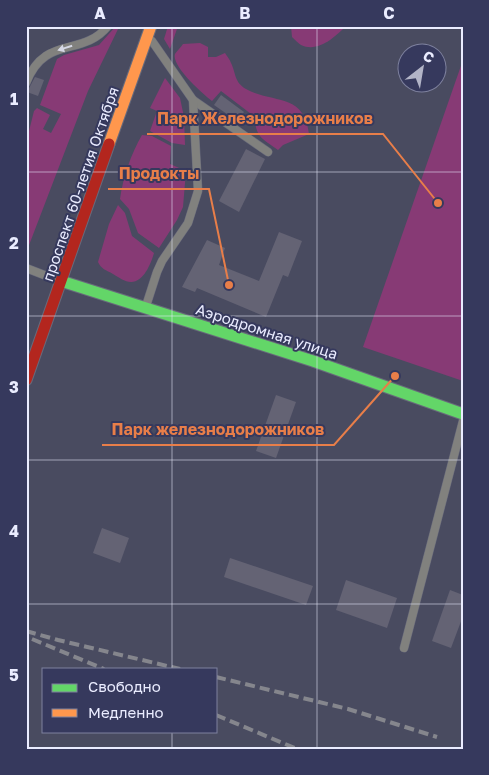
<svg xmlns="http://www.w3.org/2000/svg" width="489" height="775" font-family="'Golos Text',sans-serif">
	<rect width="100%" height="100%" fill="#494b60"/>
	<g fill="#873a75">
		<path d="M116,26L119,27L88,91L26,253V131H29L34,111L37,108L50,115L43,129L51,133L61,114L40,105L57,59L64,55L99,45Z"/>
		<path d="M168,26H178L170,49L164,39Z"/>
		<path d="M291,26H346C335,37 318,53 301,45C298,43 294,39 292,37Z"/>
		<path d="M200,43L208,47V57H216L225,53C227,56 230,60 231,63C236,73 234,82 246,89C273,104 304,92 309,134L283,145L278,150C263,139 255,137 255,117L221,91L212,101C203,94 171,66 175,54C177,51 181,47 183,44Z"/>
		<path d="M463,60V381L363,347Z"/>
		<path d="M165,78L180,98L184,117L185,145L172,143L150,131L157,111L150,108Z"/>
		<path d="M142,135L152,136L171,146L170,164L186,171L183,207L177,220L159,248L138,233L129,209L120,199C123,177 131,154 142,135Z"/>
		<path d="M118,205L125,213L132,236L154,253C151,263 144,282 131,282C125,282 118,277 113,274C106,270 101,269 98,262L109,224Z"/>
	</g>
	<g fill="#646374">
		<path d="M35,77L44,80L38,96L27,92Z"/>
		<path d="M221,95L244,112L237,121L214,105Z"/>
		<path d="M246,149L265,159L239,212L219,201Z"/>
		<path d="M279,232L302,241L288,277L283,275L266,317L197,288L195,292L182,287L207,240L225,248L219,265L259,281Z"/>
		<path d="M276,395L296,402L276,458L256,451Z"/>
		<path d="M102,528L129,538L120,563L93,553Z"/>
		<path d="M230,558L313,586L306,605L224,577Z"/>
		<path d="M346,580L397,598L387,628L336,610Z"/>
		<path d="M450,590L463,595V616L451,648L432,641Z"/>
	</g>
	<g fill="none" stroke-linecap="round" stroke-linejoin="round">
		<defs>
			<g id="lane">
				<path d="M26,83C45,34 82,58 108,26"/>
				<path d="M193,100L268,152"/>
				<path d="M26,268L57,280"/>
				<path d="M146,306L157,272L162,261L188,223L198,191L193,100L152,41"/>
				<path d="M404,648L463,421"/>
			</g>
			<path id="fast" d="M61,281L313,361L463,414"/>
			<path id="slow" d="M109,144L151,26"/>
			<path id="jam" d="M26,380L109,144"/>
		</defs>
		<use href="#lane" stroke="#686a7b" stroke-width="9"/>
		<use href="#fast" stroke="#686a7b" stroke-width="13"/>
		<use href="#slow" stroke="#686a7b" stroke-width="13"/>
		<use href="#jam" stroke="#686a7b" stroke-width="13"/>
		<use href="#lane" stroke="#81817e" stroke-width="8"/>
		<use href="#fast" stroke="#63d668" stroke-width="11"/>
		<use href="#slow" stroke="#ff974d" stroke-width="11"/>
		<use href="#jam" stroke="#b3261e" stroke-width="11"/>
		<g stroke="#85868d" stroke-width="4" stroke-dasharray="10 5" stroke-linecap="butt">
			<path d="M26,631L58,640L180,669"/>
			<path d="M32,639L104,669"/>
			<path d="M216,677L348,709L437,737"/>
			<path d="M216,715L297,749"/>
		</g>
	</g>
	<defs><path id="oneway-solid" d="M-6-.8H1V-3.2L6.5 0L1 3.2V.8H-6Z" transform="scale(1.25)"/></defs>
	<use fill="#d5d7e5" href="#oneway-solid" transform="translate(65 48) rotate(163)"/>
	<path fill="none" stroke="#eaecff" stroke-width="1" stroke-opacity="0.55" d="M172,26V669M317,26V749M26,172H463M26,316H463M26,460H463M26,604H463M172,731V749"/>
	<g text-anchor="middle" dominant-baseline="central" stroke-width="4" stroke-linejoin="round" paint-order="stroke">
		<g font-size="15" fill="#eaecff" stroke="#36395d">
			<text transform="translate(80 184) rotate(-71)">проспект 60-летия Октября</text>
			<text transform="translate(267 331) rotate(18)">Аэродромная улица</text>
		</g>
	</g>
	<path fill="none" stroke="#e87e49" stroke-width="2" d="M438 203L383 134H147M229 285L209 189H108M395 376L334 445H102"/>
	<g fill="#e87e49" stroke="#36395d" stroke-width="2">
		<circle cx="438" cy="203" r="5"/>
		<circle cx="229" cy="285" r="5"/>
		<circle cx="395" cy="376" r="5"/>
	</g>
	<g font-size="16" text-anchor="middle" font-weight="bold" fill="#e87e49" stroke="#36395d" stroke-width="4" stroke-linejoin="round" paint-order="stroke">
		<text x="265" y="124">Парк Железнодорожников</text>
		<text x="159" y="179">Продокты</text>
		<text x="218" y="435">Парк железнодорожников</text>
	</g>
	<rect width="489" height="775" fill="none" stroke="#36395d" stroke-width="55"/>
	<rect x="42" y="668" width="175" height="65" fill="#36395d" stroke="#7e819e"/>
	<rect x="52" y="684" width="25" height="8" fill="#63d668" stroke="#7e819e"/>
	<text x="88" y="692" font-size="15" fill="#eaecff">Свободно</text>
	<rect x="52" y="709" width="25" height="8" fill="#ff974d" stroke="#7e819e"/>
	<text x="88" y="718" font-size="15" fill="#eaecff">Медленно</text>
	<g transform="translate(422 68) rotate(31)"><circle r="24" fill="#36395d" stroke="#7e819e"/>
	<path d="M0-4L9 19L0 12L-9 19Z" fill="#b2b4c7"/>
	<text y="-8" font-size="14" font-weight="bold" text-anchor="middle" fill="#eaecff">С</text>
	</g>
	<rect x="28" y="28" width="434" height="720" fill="none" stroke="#eaecff" stroke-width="2"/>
	<g font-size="16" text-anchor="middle" font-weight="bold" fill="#eaecff">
		<text x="100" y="19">A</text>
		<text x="245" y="19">B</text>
		<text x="389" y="19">C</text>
		<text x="14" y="105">1</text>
		<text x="14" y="249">2</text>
		<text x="14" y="393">3</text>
		<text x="14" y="537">4</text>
		<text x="14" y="681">5</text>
	</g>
</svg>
